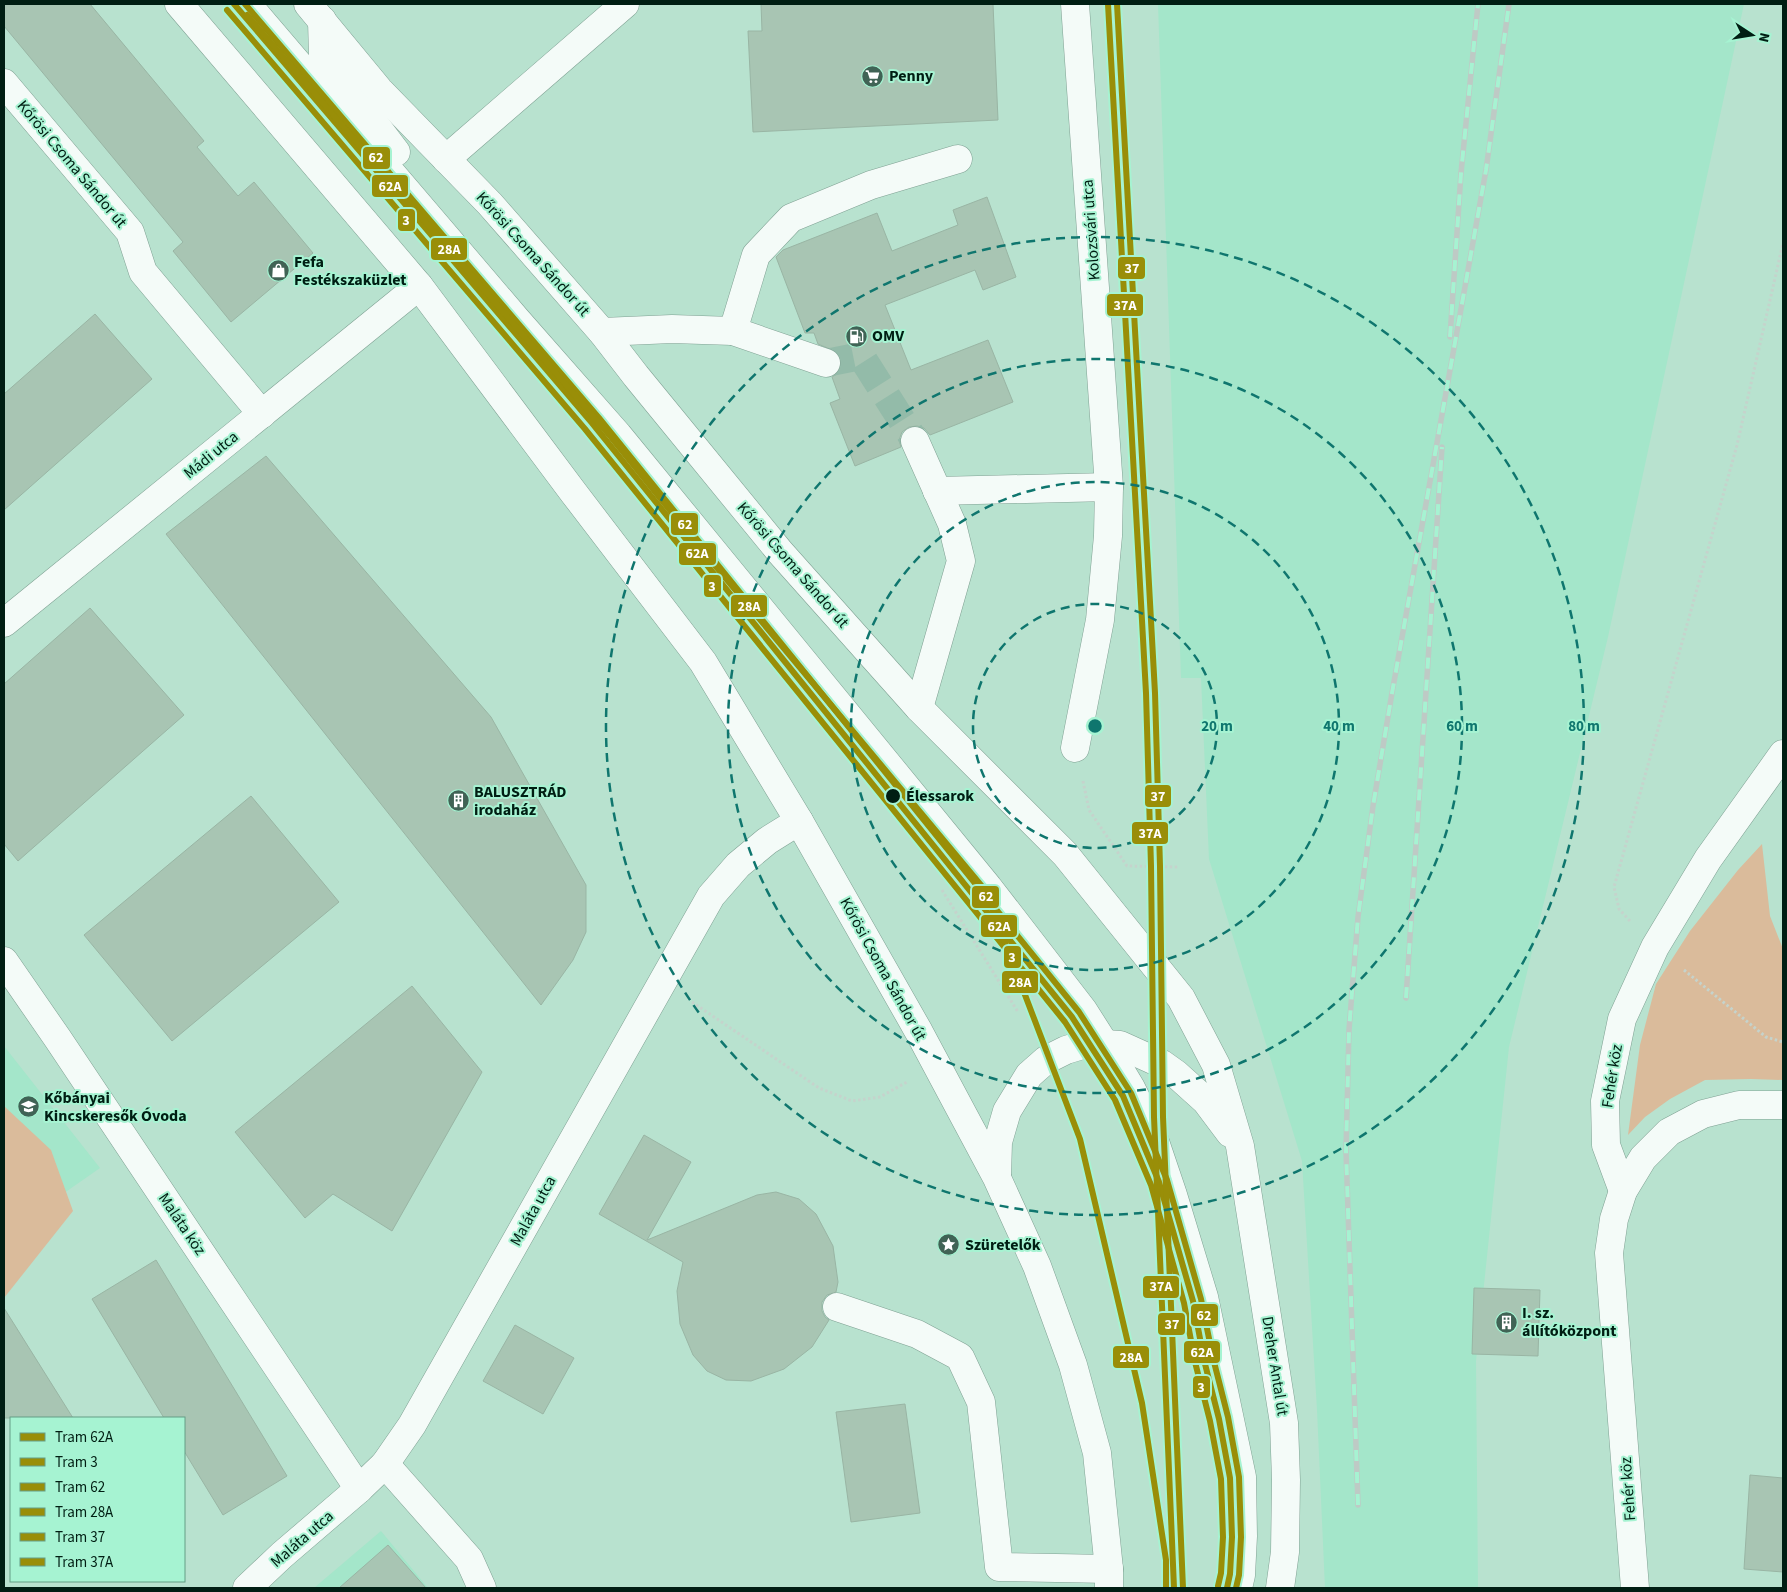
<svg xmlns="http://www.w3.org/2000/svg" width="1787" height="1592" font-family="'Source Sans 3',sans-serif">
	<rect width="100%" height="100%" fill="#b8e2cf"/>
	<g fill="#a4e6ca">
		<path d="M1158,4H1744L1608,637L1509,1047L1476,1361L1478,1588H1325L1317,1410L1302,1161L1209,859L1201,678H1181Z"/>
		<path d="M4,1046L100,1168L4,1235Z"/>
		<path d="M381,1531L428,1588H314Z"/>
	</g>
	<g fill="#dabb9b">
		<path d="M1762,844L1770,916L1783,949V1080L1751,1079L1705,1080L1670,1099L1645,1117L1628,1135L1640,1045L1656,984L1690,931L1738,870Z"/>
		<path d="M4,1106L51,1150L73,1211L4,1298Z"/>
	</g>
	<g fill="#a8c5b3" stroke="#99b5a4">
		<path d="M4,4H90L204,141L197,147L238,196L254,182L313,253L231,322L173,251L183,242L4,26Z"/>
		<path d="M761,4H993L998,120L753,132L748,31H762Z"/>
		<path d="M987,197L1016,277L983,290L975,270L885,305L911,370L988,340L1013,402L930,435L924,428L917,426L909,427L902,432L899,440L901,447L855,466L830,403L840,399L832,377L837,374L841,369V360L837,352L818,344L814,333H805L776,257L783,250L877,213L892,251L958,225L953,210Z"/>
		<path d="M95,314L152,379L4,510V394Z"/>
		<path d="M266,456L491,717L586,885V932L573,960L541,1005L166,534Z"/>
		<path d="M90,608L184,715L18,861L4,844V684Z"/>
		<path d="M251,796L339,902L172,1041L84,935Z"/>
		<path d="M412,986L482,1072L392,1231L333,1194L305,1218L235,1132Z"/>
		<path d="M644,1135L691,1162L647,1240L757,1195L776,1192L799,1199L816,1214L833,1246L838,1282L836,1292L827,1295L822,1302V1311L825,1317L829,1320L812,1347L784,1369L751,1381L726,1380L707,1371L693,1355L680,1324L677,1291L683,1262L599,1214Z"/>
		<path d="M156,1260L287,1476L223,1515L184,1451V1418H164L92,1299Z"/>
		<path d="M1474,1288L1540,1290L1538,1356L1472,1354Z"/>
		<path d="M4,1308L73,1418H4Z"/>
		<path d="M515,1325L574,1358L543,1414L483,1381Z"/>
		<path d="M905,1404L920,1513L851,1522L836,1412Z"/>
		<path d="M1750,1475L1783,1478V1572L1744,1569Z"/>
		<path d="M388,1545L426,1588H339Z"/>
	</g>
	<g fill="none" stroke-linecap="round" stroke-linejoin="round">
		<path stroke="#93bba9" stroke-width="28" stroke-dasharray="28 14" stroke-linecap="butt" d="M826,363L861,356L915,441"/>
		<defs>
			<g id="minor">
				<path d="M247,4L516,319L618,435L988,887L1083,1010L1104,1043L1131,1088L1149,1124L1173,1195L1204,1297L1242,1477L1243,1536L1241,1575L1238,1588"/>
				<path d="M1075,4L1109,487L1108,536L1100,620L1075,748"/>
				<path d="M322,20L323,56L396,152"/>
				<path d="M4,83L130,232L143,272L262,414"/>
				<path d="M446,159L625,4"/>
				<path d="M733,331L756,255L791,218L871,185L958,159"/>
				<path d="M602,332L672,329L733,331L826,363"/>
				<path d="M915,441L952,524L961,561L919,708"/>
				<path d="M937,491L1109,487"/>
				<path d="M4,623L419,286"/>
				<path d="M4,961L58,1039L359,1489"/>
				<path d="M1623,1191L1606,1145L1605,1101L1622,1019L1655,947L1708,859L1783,754"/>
				<path d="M837,1307L917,1334L960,1357L981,1402L999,1567L1109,1569"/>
				<path d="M385,1464L469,1559L482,1588"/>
				<path d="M247,1588L282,1555L359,1489L385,1464L412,1425L711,896L738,865L767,841L799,821"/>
			</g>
			<g id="major">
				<path d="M179,4L419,286L573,492L703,662L799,821L919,1032L997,1178L1037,1266L1073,1365L1097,1453L1109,1569V1588"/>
				<path d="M308,4L379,90L490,204L602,332L636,376L780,552L919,708L1065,854L1181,998L1216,1065L1240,1146L1284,1423L1286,1480L1285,1552L1280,1588"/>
				<path d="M997,1176L998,1142L1007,1111L1029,1075L1046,1060L1066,1050L1089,1043L1120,1045L1162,1064L1176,1074L1206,1101L1230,1133"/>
				<path d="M1635,1588L1609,1253L1614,1219L1623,1191L1643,1158L1669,1132L1703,1114L1739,1105H1783"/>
			</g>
		</defs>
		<use href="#minor" stroke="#7fa193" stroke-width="29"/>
		<use href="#major" stroke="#7fa193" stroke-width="29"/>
		<g stroke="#c5d3cc" stroke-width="3" stroke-dasharray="2.5 2.5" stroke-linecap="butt">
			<path d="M1083,781L1089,810L1127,866L1178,867"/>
			<path d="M942,890L1018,1012"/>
			<path d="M1630,921L1619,909L1614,887L1737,445L1783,243"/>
			<path d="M1684,970L1766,1037L1783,1042"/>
			<path d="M692,1002L819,1088L852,1101L880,1097L907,1082"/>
		</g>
		<use href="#minor" stroke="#f4fbf8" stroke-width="28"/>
		<use href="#major" stroke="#f4fbf8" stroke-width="28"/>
		<defs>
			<g id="rail">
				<path d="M1450,337L1461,173L1478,4"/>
				<path d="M1406,998L1442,447"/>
				<path d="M1358,1505L1346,1151L1349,1030L1358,917L1373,806L1392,693L1486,170L1509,4"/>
			</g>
		</defs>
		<use href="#rail" stroke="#becac5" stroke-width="5.5"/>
		<use href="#rail" stroke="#a6f3d2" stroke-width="4" stroke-dasharray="11" stroke-linecap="butt"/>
		<defs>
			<path id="tram-1" d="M234,4L592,423L1072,1017L1123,1096L1159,1182L1193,1301L1204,1360L1219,1419L1230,1478L1232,1537L1230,1574L1227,1588"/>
			<path id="tram-2" d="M227,10L585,429L1065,1022L1115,1100L1151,1185L1184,1303L1195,1362L1210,1421L1221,1479L1223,1537L1221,1573L1218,1586"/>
			<path id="tram-3" d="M245,4L599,418L1079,1012L1131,1093L1167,1180L1201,1299L1213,1358L1228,1417L1239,1477L1241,1537L1239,1575L1236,1588"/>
			<path id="tram-4" d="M247,15L611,437L693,539L985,890L1080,1139L1142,1403L1166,1560V1588"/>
			<path id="tram-5" d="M1117,4L1155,693L1160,866L1163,1117L1183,1588"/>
			<path id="tram-6" d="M1108,4L1146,693L1151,866L1154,1117L1174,1588"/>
		</defs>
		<use href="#tram-1" stroke="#a6f3d2" stroke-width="10"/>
		<use href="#tram-2" stroke="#a6f3d2" stroke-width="10"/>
		<use href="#tram-3" stroke="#a6f3d2" stroke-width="10"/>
		<use href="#tram-4" stroke="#a6f3d2" stroke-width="10"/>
		<use href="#tram-5" stroke="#a6f3d2" stroke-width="10"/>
		<use href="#tram-6" stroke="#a6f3d2" stroke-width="10"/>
		<use href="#tram-1" stroke="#998e08" stroke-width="6"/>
		<use href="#tram-2" stroke="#998e08" stroke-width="6"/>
		<use href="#tram-3" stroke="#998e08" stroke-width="6"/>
		<use href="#tram-4" stroke="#998e08" stroke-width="6"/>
		<use href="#tram-5" stroke="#998e08" stroke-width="6"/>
		<use href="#tram-6" stroke="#998e08" stroke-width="6"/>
	</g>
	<g fill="none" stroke="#0f766e" stroke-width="2.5" stroke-dasharray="9 6">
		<circle cx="1095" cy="726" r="122"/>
		<circle cx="1095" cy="726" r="244"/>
		<circle cx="1095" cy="726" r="367"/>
		<circle cx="1095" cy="726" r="489"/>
	</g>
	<defs>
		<symbol id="supermarket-disc" viewBox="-11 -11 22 22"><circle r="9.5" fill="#406355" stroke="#a6f3d2"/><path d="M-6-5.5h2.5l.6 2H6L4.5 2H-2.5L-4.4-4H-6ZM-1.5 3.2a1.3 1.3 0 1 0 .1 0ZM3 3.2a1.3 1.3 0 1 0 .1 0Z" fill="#fff"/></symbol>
		<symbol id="shop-disc" viewBox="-11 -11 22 22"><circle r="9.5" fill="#406355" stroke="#a6f3d2"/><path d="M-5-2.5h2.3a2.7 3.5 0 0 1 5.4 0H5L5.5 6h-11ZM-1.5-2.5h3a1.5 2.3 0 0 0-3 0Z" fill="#fff"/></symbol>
		<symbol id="fuel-disc" viewBox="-11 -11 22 22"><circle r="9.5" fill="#406355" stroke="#a6f3d2"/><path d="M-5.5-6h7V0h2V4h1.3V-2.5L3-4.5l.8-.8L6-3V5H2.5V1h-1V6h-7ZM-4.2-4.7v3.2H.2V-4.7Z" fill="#fff"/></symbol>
		<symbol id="building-disc" viewBox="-11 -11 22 22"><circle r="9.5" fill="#406355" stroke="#a6f3d2"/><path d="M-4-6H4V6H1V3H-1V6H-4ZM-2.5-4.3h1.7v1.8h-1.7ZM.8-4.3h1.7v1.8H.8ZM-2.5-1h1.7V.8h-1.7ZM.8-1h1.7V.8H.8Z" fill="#fff"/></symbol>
		<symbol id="school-disc" viewBox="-11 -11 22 22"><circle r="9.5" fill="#406355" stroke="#a6f3d2"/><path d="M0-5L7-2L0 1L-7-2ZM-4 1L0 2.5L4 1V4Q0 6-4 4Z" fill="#fff"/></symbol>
		<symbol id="sight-disc" viewBox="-11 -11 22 22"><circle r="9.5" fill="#406355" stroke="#a6f3d2"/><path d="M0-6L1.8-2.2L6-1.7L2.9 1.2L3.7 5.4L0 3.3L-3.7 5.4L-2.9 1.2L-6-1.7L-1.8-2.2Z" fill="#fff"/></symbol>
	</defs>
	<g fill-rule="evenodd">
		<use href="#supermarket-disc" x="860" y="64" width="25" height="25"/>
		<use href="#shop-disc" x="266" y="258" width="25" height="25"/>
		<use href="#fuel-disc" x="844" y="324" width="25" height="25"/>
		<use href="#building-disc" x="446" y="788" width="25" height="25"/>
		<use href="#school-disc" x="16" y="1094" width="25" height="25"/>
		<use href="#sight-disc" x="936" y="1232" width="25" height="25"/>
		<use href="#building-disc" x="1494" y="1310" width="25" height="25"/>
	</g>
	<circle fill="#001e13" stroke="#a6f3d2" stroke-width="2" cx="893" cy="796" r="8"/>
	<g text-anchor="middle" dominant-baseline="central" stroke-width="4" stroke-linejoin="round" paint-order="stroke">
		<g font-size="16" font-weight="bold" fill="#001e13" stroke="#a6f3d2" text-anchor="start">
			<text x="889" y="76">Penny</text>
			<text x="294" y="262">Fefa<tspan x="294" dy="18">Festékszaküzlet</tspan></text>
			<text x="872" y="336">OMV</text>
			<text x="474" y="792">BALUSZTRÁD<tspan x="474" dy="18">irodaház</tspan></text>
			<text x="44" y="1098">Kőbányai<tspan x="44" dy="18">Kincskeresők Óvoda</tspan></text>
			<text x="965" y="1245">Szüretelők</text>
			<text x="1522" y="1313">I. sz.<tspan x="1522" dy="18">állítóközpont</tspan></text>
		</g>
		<g font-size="16" fill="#001e13" stroke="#a6f3d2">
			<text transform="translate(72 164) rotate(50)">Kőrösi Csoma Sándor út</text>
			<text transform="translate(1091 230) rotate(-94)">Kolozsvári utca</text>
			<text transform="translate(533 254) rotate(48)">Kőrösi Csoma Sándor út</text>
			<text transform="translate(211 455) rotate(-39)">Mádi utca</text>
			<text transform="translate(793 565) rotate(49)">Kőrösi Csoma Sándor út</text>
			<text transform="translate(883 969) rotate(61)">Kőrösi Csoma Sándor út</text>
			<text transform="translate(1612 1076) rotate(-81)">Fehér köz</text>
			<text transform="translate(533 1211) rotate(-61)">Maláta utca</text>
			<text transform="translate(182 1224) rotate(56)">Maláta köz</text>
			<text transform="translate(1275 1366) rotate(81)">Dreher Antal út</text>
			<text transform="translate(1628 1489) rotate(-94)">Fehér köz</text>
			<text transform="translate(302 1539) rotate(-41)">Maláta utca</text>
		</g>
		<g font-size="16" font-weight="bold" fill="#001e13" stroke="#a6f3d2" text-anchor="start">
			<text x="906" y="796">Élessarok</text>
		</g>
	</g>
	<circle cx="1095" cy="726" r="8" fill="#0f766e" stroke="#a6f3d2" stroke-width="2.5"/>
	<g font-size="15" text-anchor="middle" font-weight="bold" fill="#0f766e" stroke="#a6f3d2" stroke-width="4" stroke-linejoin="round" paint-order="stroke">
		<text x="1217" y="731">20 m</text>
		<text x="1339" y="731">40 m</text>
		<text x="1462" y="731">60 m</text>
		<text x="1584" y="731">80 m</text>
	</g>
	<g stroke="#a6f3d2" stroke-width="2">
		<rect x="362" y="146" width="29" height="24" rx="5" fill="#998e08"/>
		<rect x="371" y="174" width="38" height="24" rx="5" fill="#998e08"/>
		<rect x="397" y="208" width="19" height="24" rx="5" fill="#998e08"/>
		<rect x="430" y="237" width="38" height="24" rx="5" fill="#998e08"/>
		<rect x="1117" y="256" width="29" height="24" rx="5" fill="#998e08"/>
		<rect x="1106" y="293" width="38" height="24" rx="5" fill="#998e08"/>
		<rect x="670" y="512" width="29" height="24" rx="5" fill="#998e08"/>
		<rect x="678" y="542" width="39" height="24" rx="5" fill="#998e08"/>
		<rect x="703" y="574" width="19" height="24" rx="5" fill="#998e08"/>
		<rect x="730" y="594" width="38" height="24" rx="5" fill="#998e08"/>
		<rect x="1144" y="784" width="28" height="24" rx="5" fill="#998e08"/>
		<rect x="1131" y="821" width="38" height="24" rx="5" fill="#998e08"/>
		<rect x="971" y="885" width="29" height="24" rx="5" fill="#998e08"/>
		<rect x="980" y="914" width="38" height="24" rx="5" fill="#998e08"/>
		<rect x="1003" y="945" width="19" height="24" rx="5" fill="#998e08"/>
		<rect x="1001" y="970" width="38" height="24" rx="5" fill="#998e08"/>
		<rect x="1142" y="1275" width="38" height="24" rx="5" fill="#998e08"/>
		<rect x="1190" y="1303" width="29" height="24" rx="5" fill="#998e08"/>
		<rect x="1157" y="1312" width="29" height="24" rx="5" fill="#998e08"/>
		<rect x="1183" y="1340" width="38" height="24" rx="5" fill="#998e08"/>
		<rect x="1112" y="1345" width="38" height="24" rx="5" fill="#998e08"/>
		<rect x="1192" y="1375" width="19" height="24" rx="5" fill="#998e08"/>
	</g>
	<g font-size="14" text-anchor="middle" font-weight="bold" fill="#fff">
		<text x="376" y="162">62</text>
		<text x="390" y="191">62A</text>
		<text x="406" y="225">3</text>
		<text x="449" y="254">28A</text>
		<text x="1132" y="273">37</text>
		<text x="1125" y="310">37A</text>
		<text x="685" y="529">62</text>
		<text x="697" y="558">62A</text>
		<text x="712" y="591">3</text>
		<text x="749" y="611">28A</text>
		<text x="1158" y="801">37</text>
		<text x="1150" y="838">37A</text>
		<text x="986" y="901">62</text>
		<text x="999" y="931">62A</text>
		<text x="1012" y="962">3</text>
		<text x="1020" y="987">28A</text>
		<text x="1161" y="1291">37A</text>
		<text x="1204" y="1320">62</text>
		<text x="1172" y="1329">37</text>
		<text x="1202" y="1357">62A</text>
		<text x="1131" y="1362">28A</text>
		<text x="1201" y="1392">3</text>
	</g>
	<rect width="1787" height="1592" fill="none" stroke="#001e13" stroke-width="10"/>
	<rect x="10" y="1417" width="175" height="165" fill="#a6f3d2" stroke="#649e86"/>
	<rect x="20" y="1433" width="25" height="8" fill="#998e08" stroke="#649e86"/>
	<text x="55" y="1442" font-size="15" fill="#001e13">Tram 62A</text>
	<rect x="20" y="1458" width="25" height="8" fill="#998e08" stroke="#649e86"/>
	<text x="55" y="1467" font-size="15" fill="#001e13">Tram 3</text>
	<rect x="20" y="1483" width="25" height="8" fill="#998e08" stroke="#649e86"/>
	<text x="55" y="1492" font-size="15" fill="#001e13">Tram 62</text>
	<rect x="20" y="1508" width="25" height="8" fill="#998e08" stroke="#649e86"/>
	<text x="55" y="1517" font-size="15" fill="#001e13">Tram 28A</text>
	<rect x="20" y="1533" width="25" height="8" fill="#998e08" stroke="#649e86"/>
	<text x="55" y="1542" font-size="15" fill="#001e13">Tram 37</text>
	<rect x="20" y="1558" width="25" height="8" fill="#998e08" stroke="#649e86"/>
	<text x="55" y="1567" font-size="15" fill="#001e13">Tram 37A</text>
	<g transform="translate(1752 35) rotate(102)" stroke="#a6f3d2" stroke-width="4" paint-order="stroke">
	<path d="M0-4L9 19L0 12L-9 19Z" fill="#001e13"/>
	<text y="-8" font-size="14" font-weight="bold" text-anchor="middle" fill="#001e13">N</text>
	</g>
</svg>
